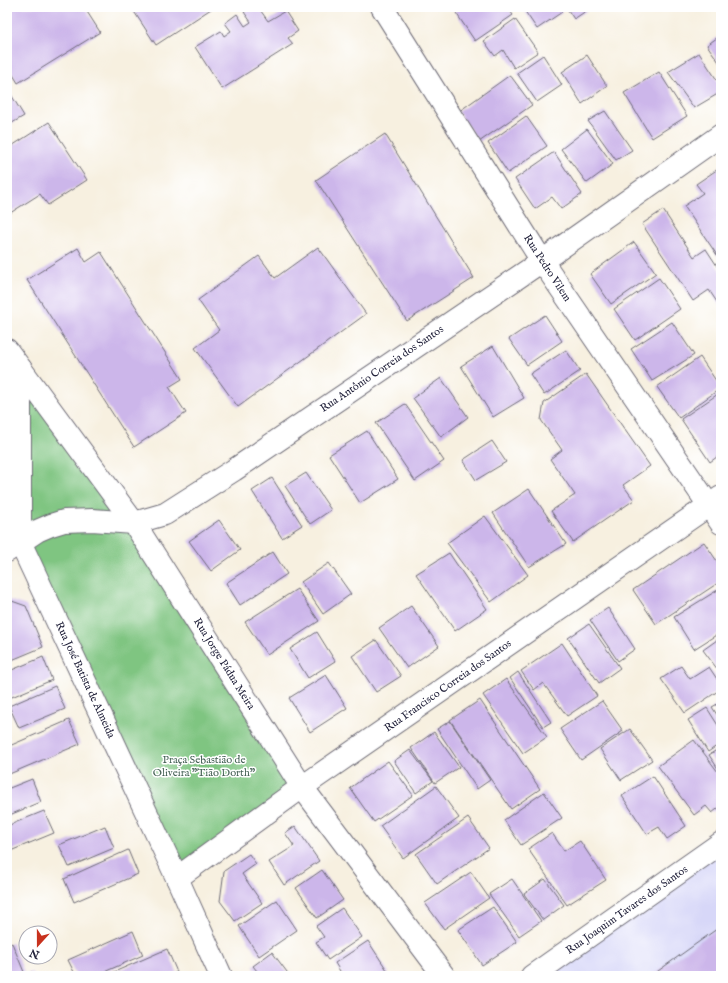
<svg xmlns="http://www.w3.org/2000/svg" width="728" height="983" font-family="'IM FELL English',serif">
	<rect width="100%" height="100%" fill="#fff"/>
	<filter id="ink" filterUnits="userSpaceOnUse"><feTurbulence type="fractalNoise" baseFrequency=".025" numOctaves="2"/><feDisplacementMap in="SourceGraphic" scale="8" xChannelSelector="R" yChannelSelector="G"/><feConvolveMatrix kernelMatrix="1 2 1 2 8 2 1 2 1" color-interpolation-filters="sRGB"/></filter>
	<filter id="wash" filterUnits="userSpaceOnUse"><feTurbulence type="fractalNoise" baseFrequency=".012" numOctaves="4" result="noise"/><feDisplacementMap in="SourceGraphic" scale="16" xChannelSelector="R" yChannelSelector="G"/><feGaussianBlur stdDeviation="0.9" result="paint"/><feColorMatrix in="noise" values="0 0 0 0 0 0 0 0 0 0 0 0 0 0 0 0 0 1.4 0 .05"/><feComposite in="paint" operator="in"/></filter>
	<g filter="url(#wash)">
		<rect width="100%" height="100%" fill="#f7f0e0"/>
		<path fill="#d7d7f8" d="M721,850V976H534Z"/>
		<g fill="#7fc581" stroke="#50745e">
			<path d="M7,355L10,359L17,541L7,548Z"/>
			<path d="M25,381L126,517L25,534Z"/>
			<path d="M60,527L132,529L297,786L178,870L26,543Z"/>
		</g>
		<g id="blocks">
			<g fill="#ccb6ea">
				<path d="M7,7H84L100,32L18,83L7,65Z"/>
				<path d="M131,7H214L156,45Z"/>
				<path d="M252,7H258L268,21L285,11L298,31L288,38L293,44L222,89L195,47L221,31L224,36L231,31L225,23L237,14L245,26L251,22L244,12Z"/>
				<path d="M452,7H507L513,15L475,41Z"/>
				<path d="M522,7H559L562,12L537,29Z"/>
				<path d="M566,7H592L574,19Z"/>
				<path d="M515,19L538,52L514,68L503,50L495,56L484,41Z"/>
				<path d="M721,35V65L707,45Z"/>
				<path d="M699,53L721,86V92L694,108L668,72Z"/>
				<path d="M543,55L562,85L537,102L517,73Z"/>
				<path d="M587,55L607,86L582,104L562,72Z"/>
				<path d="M659,72L687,116L652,138L624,93Z"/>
				<path d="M510,75L532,105L479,142L458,112Z"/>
				<path d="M7,88L24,116L7,126Z"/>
				<path d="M605,111L632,150L616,160L588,121Z"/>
				<path d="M526,116L547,146L508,173L488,143Z"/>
				<path d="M49,122L87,180L48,205L40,194L7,215V149Z"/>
				<path d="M587,129L613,164L587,183L561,149Z"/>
				<path d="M385,134L474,278L407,321L316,180Z"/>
				<path d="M554,152L582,194L561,209L552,197L535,209L515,179Z"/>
				<path d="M721,167V261L684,206L703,193L696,184Z"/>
				<path d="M663,210L694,257L706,249L721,272V308L709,290L693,301L642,224Z"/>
				<path d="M634,242L656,273L611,304L590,274Z"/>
				<path d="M318,247L366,314L238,407L195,348L219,330L198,300L259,256L275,278Z"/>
				<path d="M78,248L86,262L101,252L182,379L169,387L186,413L134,447L27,280Z"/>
				<path d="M659,278L680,309L635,340L614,309Z"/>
				<path d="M545,315L562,341L527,365L509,339Z"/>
				<path d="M672,322L694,355L652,381L631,349Z"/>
				<path d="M493,346L524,398L493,417L461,366Z"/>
				<path d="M566,350L580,371L544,395L530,374Z"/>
				<path d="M700,357L721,388L679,418L657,387Z"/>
				<path d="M586,374L650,466L623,485L634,500L573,542L551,511L575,495L550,459L562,450L541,420L544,403Z"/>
				<path d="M441,378L468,417L441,437L413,398Z"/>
				<path d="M721,392V454L710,462L681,419Z"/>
				<path d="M405,404L444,461L415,481L376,423Z"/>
				<path d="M367,431L398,479L360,503L329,455Z"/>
				<path d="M492,441L506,462L476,480L463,460Z"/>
				<path d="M306,473L331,510L310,524L285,486Z"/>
				<path d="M272,478L302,525L282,538L252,491Z"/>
				<path d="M529,489L566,544L529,567L493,513Z"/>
				<path d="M485,516L528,575L491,602L447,543Z"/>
				<path d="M219,520L240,550L211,571L189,541Z"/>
				<path d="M704,542L721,567V581L656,624L633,590Z"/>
				<path d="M273,552L287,574L240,605L226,583Z"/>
				<path d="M449,553L487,609L455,631L416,574Z"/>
				<path d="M329,563L351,594L323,614L301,582Z"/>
				<path d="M721,588V632L694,649L674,617Z"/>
				<path d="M297,589L319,621L267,655L245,622Z"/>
				<path d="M7,600H9L26,606L43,647L7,662Z"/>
				<path d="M411,606L439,646L407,668L379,628Z"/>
				<path d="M608,608L635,649L618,661L590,620Z"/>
				<path d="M589,624L620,668L599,683L568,638Z"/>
				<path d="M317,632L335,661L308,678L290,649Z"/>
				<path d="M376,640L401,676L376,692L352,656Z"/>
				<path d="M717,640L721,646V674L703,650Z"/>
				<path d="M562,643L597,696L567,716L543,683L534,690L521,671Z"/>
				<path d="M43,657L52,680L7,699V672Z"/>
				<path d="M681,666L690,679L709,667L721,685V689L685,713L661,679Z"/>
				<path d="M518,672L551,722L543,727L510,678Z"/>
				<path d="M326,675L347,708L310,732L289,698Z"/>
				<path d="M506,679L547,737L523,753L483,695Z"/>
				<path d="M55,686L65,709L19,728L9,706Z"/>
				<path d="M480,700L540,789L511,809L450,720Z"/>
				<path d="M602,701L623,731L581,760L560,729Z"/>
				<path d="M721,702V721L712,707Z"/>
				<path d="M707,708L721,730V743L708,752L688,720Z"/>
				<path d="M69,720L80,744L7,775V747Z"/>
				<path d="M450,721L490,780L477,789L437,729Z"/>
				<path d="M630,729L652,760L621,780L600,749Z"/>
				<path d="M434,732L459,767L435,783L411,748Z"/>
				<path d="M694,740L721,776V806L712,813L706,806L694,815L658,766Z"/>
				<path d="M721,747V773L709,755Z"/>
				<path d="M410,750L433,781L416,793L394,761Z"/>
				<path d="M388,761L413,795L374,822L350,788Z"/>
				<path d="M653,776L686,826L667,839L659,827L647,834L622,796Z"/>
				<path d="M32,779L41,802L7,816V789Z"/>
				<path d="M436,786L459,818L403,858L380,826Z"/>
				<path d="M544,792L562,818L521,845L504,820Z"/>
				<path d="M44,811L54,833L8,852L7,826Z"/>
				<path d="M468,818L489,848L437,884L416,854Z"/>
				<path d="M105,826L114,848L69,867L59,845Z"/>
				<path d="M295,826L319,861L284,885L269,862L294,846L285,833Z"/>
				<path d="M552,833L564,851L580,841L606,880L567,905L528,849Z"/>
				<path d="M128,850L138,874L74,902L64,879Z"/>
				<path d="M249,854L256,864L242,874L262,903L235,921L220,901L224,871Z"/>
				<path d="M322,870L343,900L317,918L296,888Z"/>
				<path d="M471,872L489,898L444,929L425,903Z"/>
				<path d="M512,879L541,921L519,936L489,894Z"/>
				<path d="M545,879L564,905L543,920L524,894Z"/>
				<path d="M277,900L297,930L259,956L239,926Z"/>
				<path d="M493,907L517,942L482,965L458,930Z"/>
				<path d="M342,908L362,937L328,960L316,942L324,937L316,926Z"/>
				<path d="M721,926V976H651Z"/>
				<path d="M133,931L143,955L95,976H76L68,960Z"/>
				<path d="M368,941L389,973L385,976H343L335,963Z"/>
				<path d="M12,943L24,972L13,976H7V946Z"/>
				<path d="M167,949L177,972L169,976H105Z"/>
				<path d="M272,952L290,976H261L253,966Z"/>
				<path d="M32,972L33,976H22Z"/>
			</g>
		</g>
	</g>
	<g filter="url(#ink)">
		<use href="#blocks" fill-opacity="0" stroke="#6d6a75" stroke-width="1"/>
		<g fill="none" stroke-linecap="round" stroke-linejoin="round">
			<defs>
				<g id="minor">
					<path d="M382,7L542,261L721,523"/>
					<path d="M7,350L134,523L302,787L444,976"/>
					<path d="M20,368V542L177,878L221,976"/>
					<path d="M7,551L37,531L51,525L64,521L92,520L134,523L165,514L234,470L542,261L721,135"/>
					<path d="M177,878L302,787L721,497"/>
					<path d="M532,976L721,843"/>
				</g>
			</defs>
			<use href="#minor" stroke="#6d6a75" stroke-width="24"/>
			<use href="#minor" stroke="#fff" stroke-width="22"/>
		</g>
	</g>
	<g text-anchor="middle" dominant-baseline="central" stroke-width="3" stroke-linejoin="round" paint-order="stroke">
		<g font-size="11" fill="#22223b" stroke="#fff">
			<text transform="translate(547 268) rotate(57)">Rua Pedro Vilem</text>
			<text transform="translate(382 369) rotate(-34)">Rua Antônio Correia dos Santos</text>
			<text transform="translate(224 664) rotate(58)">Rua Jorge Pádua Meira</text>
			<text transform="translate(85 680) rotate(65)">Rua José Batista de Almeida</text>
			<text transform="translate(448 686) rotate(-35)">Rua Francisco Correia dos Santos</text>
			<text transform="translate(627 910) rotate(-35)">Rua Joaquim Tavares dos Santos</text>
		</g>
		<g font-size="11" fill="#476357" stroke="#fff">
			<text x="204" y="760">Praça Sebastião de<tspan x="204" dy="13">Oliveira "Tião Dorth"</tspan></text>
		</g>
	</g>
	<rect width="728" height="983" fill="none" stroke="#fff" stroke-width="24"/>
	<g transform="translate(38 945) rotate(201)"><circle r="19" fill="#ffffff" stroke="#a7a7b1"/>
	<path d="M0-3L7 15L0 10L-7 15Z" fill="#c8321e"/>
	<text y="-6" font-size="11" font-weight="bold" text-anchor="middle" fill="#22223b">N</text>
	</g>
</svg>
